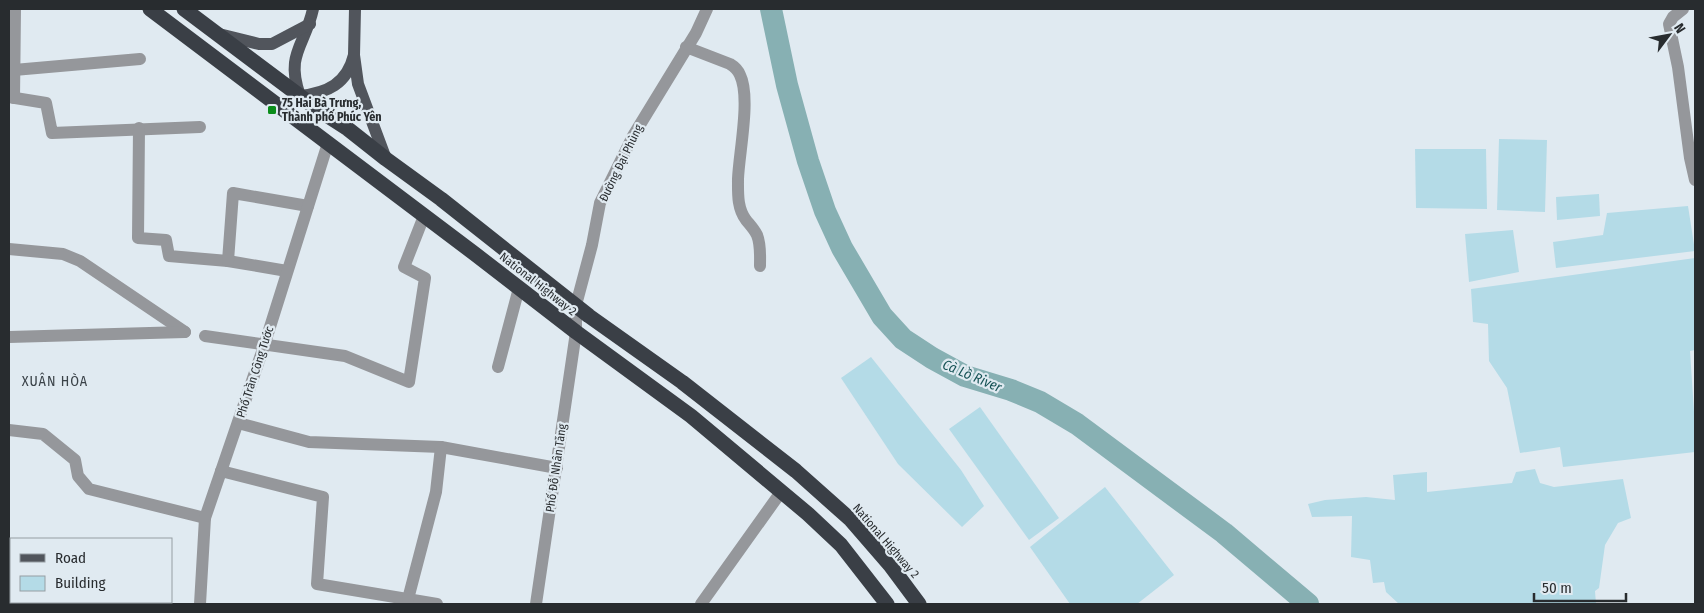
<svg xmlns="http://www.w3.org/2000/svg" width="1704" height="613" font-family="'Fira Sans Condensed',sans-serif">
	<rect width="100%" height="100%" fill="#e0eaf1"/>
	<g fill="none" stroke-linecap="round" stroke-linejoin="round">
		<path stroke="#87b0b3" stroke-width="22" d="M771,9L787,85L808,161L825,211L842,248L882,316L903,339L932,358L965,376L1011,390L1040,402L1077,424L1224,533L1308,604"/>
	</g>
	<g fill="#b4dbe7">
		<path d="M1499,139L1547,140L1545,212L1497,210Z"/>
		<path d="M1415,149H1486L1487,209L1416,208Z"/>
		<path d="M1599,194L1600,216L1557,220L1556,197Z"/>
		<path d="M1688,206L1695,251L1556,268L1553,242L1603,235L1607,213Z"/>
		<path d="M1513,230L1519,272L1469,282L1465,234Z"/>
		<path d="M1695,258V350L1690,351L1695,427V452L1563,467L1560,447L1520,453L1507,388L1489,361L1488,324L1473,322L1471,289Z"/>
		<path d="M871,357L961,470L984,506L962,527L898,464L841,378Z"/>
		<path d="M980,407L1059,518L1029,540L949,429Z"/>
		<path d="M1535,469L1540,483L1554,487L1623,479L1631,518L1618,523L1605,545L1599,588L1595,591L1596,604H1399L1386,592L1384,582L1373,583L1370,560L1351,557L1352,516L1312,517L1308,504L1325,500L1366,497L1395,500L1393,475L1427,472V492L1512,483L1516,472Z"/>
		<path d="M1105,487L1174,575L1137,604H1070L1030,547Z"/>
	</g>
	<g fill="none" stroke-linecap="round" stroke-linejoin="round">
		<g stroke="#95979b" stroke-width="12">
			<path d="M1683,9L1673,17L1669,24L1678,67L1690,158L1695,180"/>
			<path d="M686,47L730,64C735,67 738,70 740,75C751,97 739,153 738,179C738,193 737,208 746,220C750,225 754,229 757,235C761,245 760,256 760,266"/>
			<path d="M14,70L140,59"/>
			<path d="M9,97L46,103L52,133L200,127"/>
			<path d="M14,98L15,9"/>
			<path d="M139,128L138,238L166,240L169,256L228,261L287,271"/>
			<path d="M9,249L63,254L80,261L185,332"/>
			<path d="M228,261L233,193L308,206"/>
			<path d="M205,336L345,356L409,382L425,278L404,267L424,216"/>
			<path d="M9,337L185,332"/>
			<path d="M498,367L519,288"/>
			<path d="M238,423L309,442L441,447L557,468"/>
			<path d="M9,430L43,434L75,460L78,476L89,489L205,518"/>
			<path d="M221,471L323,497L317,584L437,604"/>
			<path d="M408,599L436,492L441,447"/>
			<path d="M200,604L205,518L264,346L328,143"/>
			<path d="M536,604L576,332V305L592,245L600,203L633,136L696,33L707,9"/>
			<path d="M701,604L781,492"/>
		</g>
		<g stroke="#51555c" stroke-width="12">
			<path d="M313,9C305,46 285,54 300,96C327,93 347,84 354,55"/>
			<path d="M355,9L354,55L358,84L386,159"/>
			<path d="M219,34L259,44H272L310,24"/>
		</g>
		<g stroke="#3a3f46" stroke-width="15">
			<path d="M150,9L475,254L576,332L691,416L808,514L841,545L887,604"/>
			<path d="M184,9L320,111L348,129L386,159L441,199L589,316L682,382L796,471L851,520L890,565L919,604"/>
		</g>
	</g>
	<rect fill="#0b8d1b" stroke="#e0eaf1" stroke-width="2" x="267" y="105" width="10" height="10" rx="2.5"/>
	<g text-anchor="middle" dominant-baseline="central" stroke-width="4.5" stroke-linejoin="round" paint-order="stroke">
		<g font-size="12" font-weight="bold" fill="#282c2f" stroke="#e0eaf1" text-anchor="start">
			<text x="282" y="103">75 Hai Bà Trưng,<tspan x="282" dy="14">Thành phố Phúc Yên</tspan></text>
		</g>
		<g font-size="12" fill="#282c2f" stroke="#e0eaf1">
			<text transform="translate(621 163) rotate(-64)">Đường Đại Phùng</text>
			<text transform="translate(538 284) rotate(38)">National Highway 2</text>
			<text transform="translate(255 372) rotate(-72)">Phố Trần Công Tước</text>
			<text transform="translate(556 468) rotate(-82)">Phố Đỗ Nhân Tăng</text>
			<text transform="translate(886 541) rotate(49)">National Highway 2</text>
		</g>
		<g font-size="14" font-style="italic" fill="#185457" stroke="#e0eaf1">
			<text transform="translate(972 376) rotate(23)">Cà Lồ River</text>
		</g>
		<g font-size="14" letter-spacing="1" fill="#3b4349" stroke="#e0eaf1">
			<text x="55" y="381">XUÂN HÒA</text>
		</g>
	</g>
	<rect width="1704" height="613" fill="none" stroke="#282c2f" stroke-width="20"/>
	<rect x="10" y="538" width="162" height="65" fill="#e0eaf1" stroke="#969ea3"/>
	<rect x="20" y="554" width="25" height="8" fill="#51555c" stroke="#969ea3"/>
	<text x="55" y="563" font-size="15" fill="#282c2f">Road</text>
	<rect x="20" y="576" width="25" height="15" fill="#b4dbe7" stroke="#969ea3"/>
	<text x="55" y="588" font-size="15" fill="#282c2f">Building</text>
	<g transform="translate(1669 35) rotate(58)" stroke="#e0eaf1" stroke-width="4" paint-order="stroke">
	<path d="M0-4L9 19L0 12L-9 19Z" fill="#282c2f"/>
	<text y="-8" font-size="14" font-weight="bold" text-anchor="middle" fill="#282c2f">N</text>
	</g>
	<path d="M1534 593v8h92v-8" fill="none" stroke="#282c2f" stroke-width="2.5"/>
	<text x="1542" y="593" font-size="15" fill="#282c2f" stroke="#e0eaf1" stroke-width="4" paint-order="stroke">50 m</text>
</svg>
